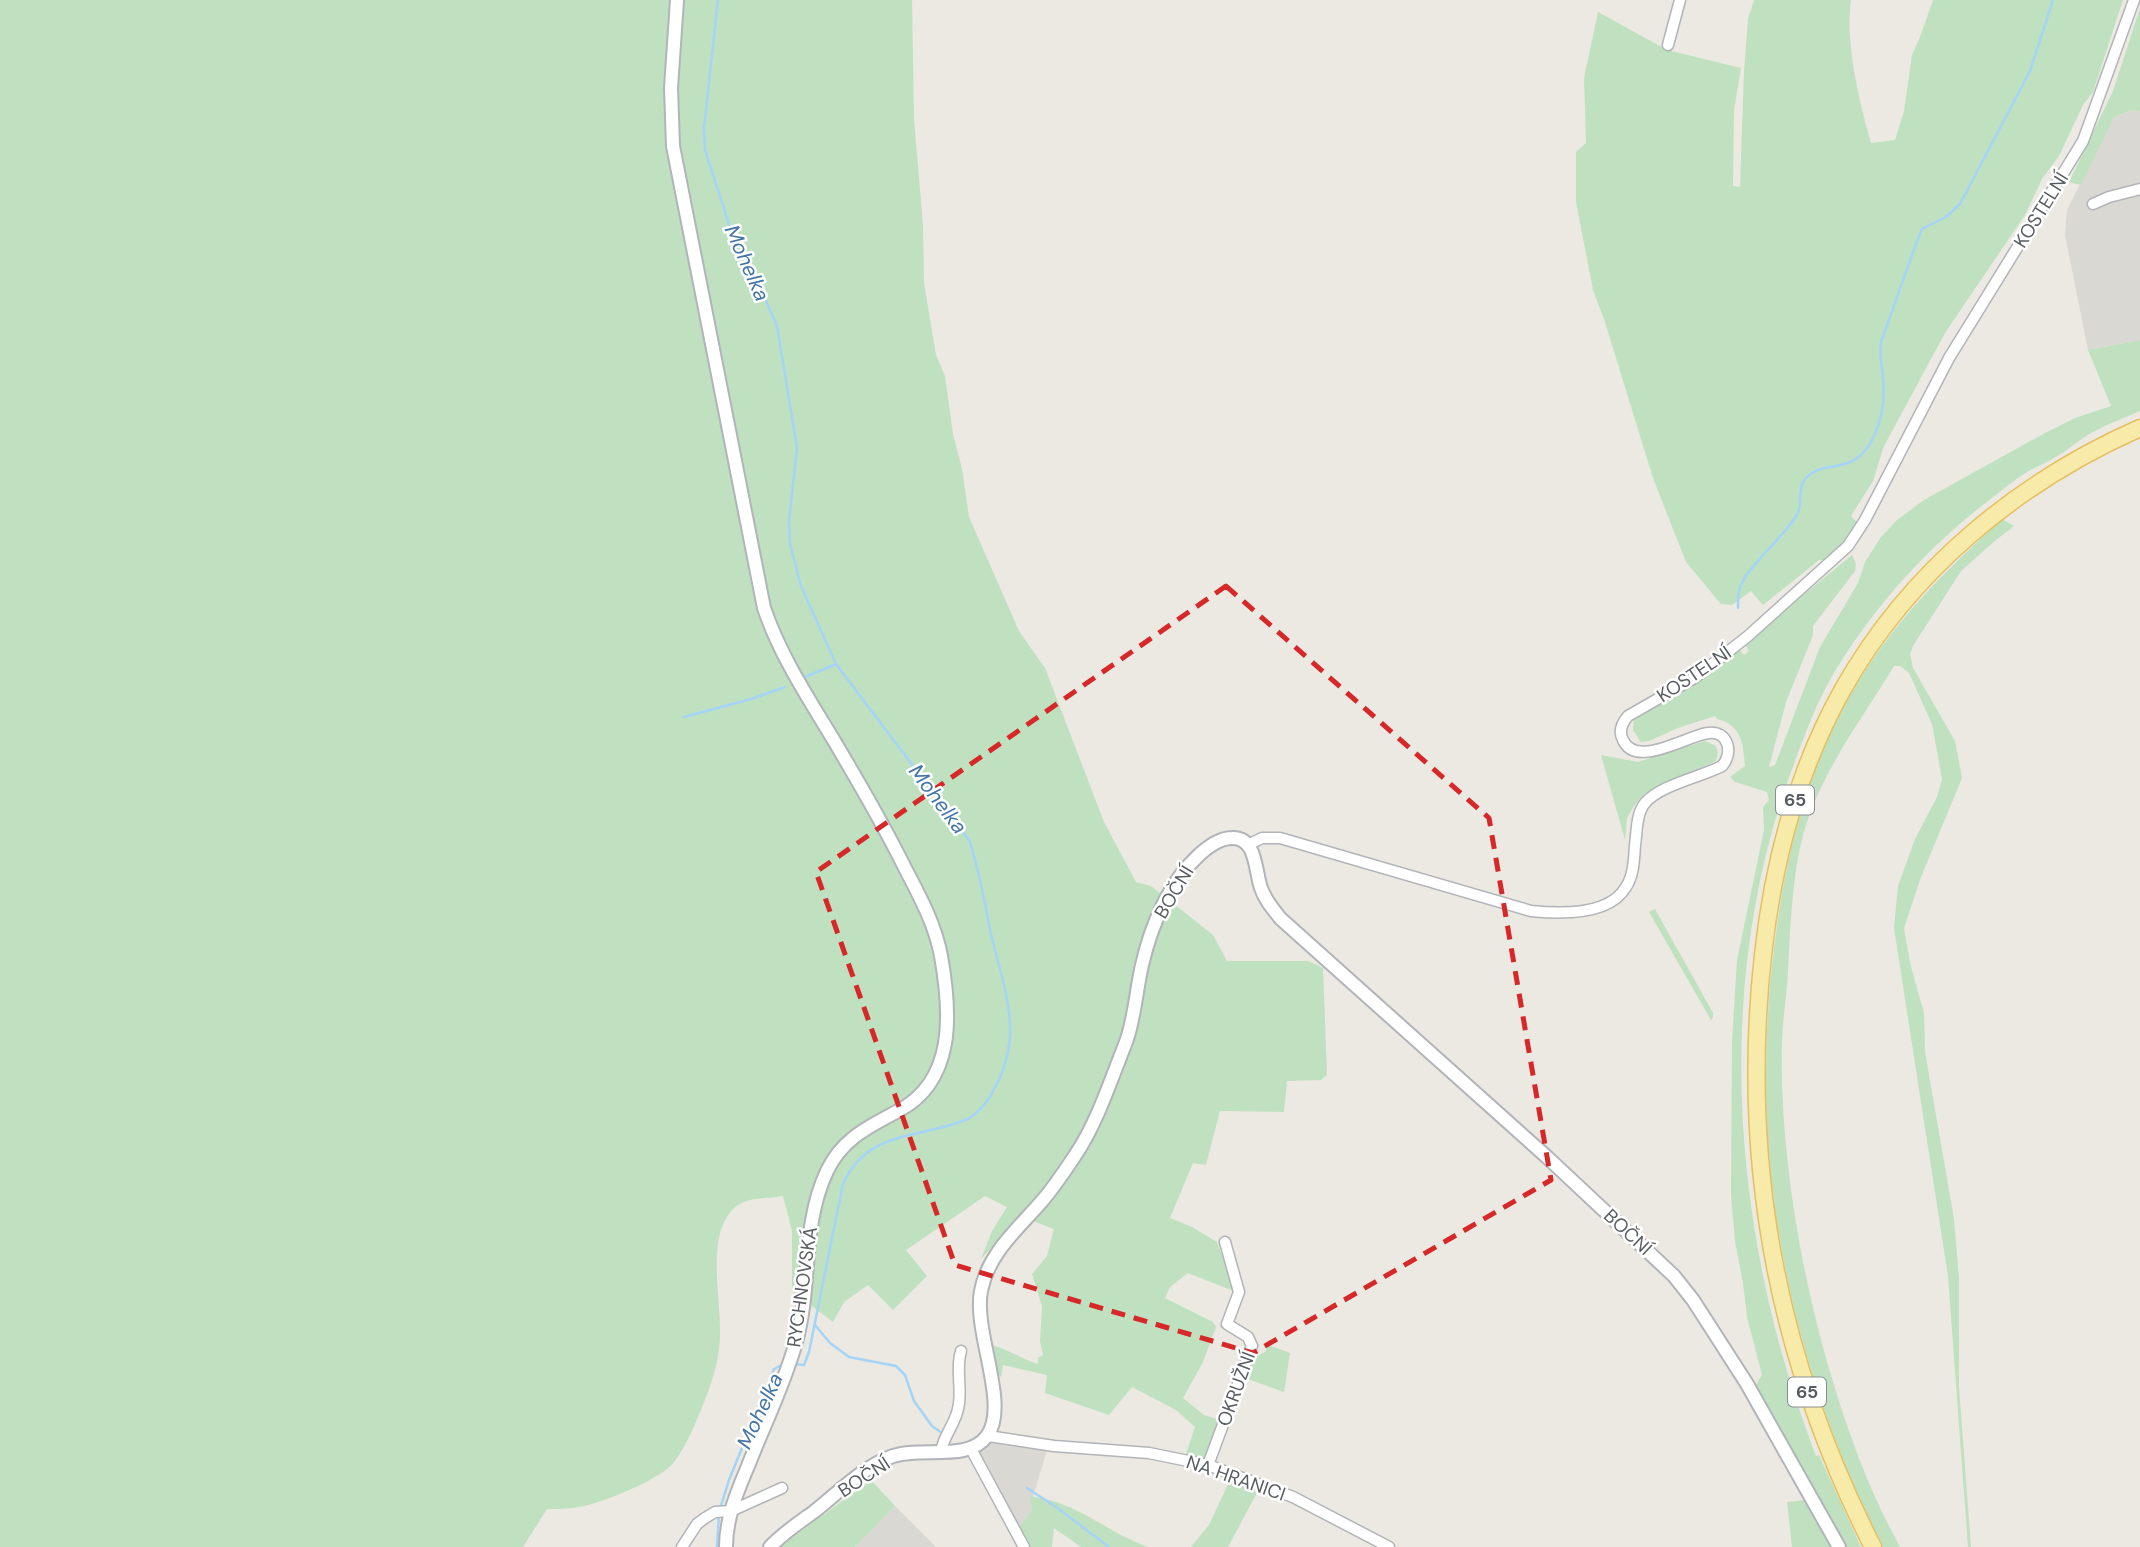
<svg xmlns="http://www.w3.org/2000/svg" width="2140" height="1547" font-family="'DM Sans',sans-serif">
	<rect width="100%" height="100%" fill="#ebe9e1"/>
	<g fill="#dad8d3">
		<path d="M2133,110L2140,111V340L2088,350L2065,235L2067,210L2114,117Z"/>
		<path d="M988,1443H1013L1047,1450L1033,1497L1031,1496L1032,1510L1019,1527L976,1451Z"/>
		<path d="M895,1506L936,1547H855Z"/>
	</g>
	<g fill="#bfe1bf">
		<path d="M0,0H912L914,119L923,226L924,283L936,355L945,376L953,434L962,469L969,517L1019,631L1045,668L1104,822L1136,882L1151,886L1213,935L1227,961H1308L1323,968L1327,1075L1321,1080L1287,1081L1284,1112L1220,1111L1206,1165L1193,1163L1170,1218L1192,1227L1217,1242L1236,1292L1188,1273L1170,1287L1165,1298L1213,1322L1216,1327L1203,1362L1183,1398L1204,1415L1220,1420L1210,1451L1204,1458L1185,1457L1195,1427L1176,1410L1132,1387L1109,1415L1045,1393L1047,1375L1003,1365L1001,1377L995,1371L991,1345C1008,1349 1021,1359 1038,1364V1358L1043,1355L1040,1341L1042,1306L1032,1274L1047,1256L1054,1229L1033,1221L1065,1177L1080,1136L1045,1186L981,1259L992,1231L1007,1207L985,1196L906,1250L927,1276L893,1310L868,1285L844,1302L833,1322L792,1291V1231L783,1196C760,1200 741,1195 727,1217C709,1244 720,1296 720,1328C721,1355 713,1380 703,1405C695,1424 687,1445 674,1462C662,1479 600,1504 579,1507C568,1509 557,1509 547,1509L523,1547H0Z"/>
		<path d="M1754,0H1851C1845,43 1859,101 1871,143L1895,140L1904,111L1912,55L1920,37L1933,0H2123L2093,92L2083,105L2059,156L2042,179L2025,215L1945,333L1884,446L1873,481L1851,516L1857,522L1843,543L1826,560H1819L1763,605L1751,591L1732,605L1721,604L1686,562L1653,478L1604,319L1593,290L1576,202V152L1586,143L1584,78L1598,12L1667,50L1741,68L1734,110L1733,186L1740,187L1744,72L1748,19Z"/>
		<path d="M2140,8V111L2132,110L2114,117L2081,185L2069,182L2113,91Z"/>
		<path d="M2140,340V411C2125,418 2109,423 2095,431C2081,438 2068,450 2054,458C2046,463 2036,467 2027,472C2015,479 2004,489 1993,497C1928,546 1872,608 1831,678C1813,710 1801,745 1788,780C1712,997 1734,1244 1816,1456L1819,1455L1861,1547H1846L1753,1389L1762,1375L1747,1317L1743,1283L1735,1241L1731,1195L1732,1041L1737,960L1764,830L1763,807L1769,800L1767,792L1735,782L1730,777L1745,766C1743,744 1742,725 1717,719L1715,716L1678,728L1649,741L1641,742L1633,730L1634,720L1697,682L1738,648L1744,655L1749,651L1745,643L1852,555L1856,564L1855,571L1813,626V635L1786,702L1769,767L1775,765L1820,647L1858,583L1865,562L1881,537L1897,520L1924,500L2045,433L2075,418L2111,406L2088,350Z"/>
		<path d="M2002,519L2014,526L1996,540L1961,571L1913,646L1910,654L1913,668L1955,741L1962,778L1921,877L1904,928L1910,963L1924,1013L1925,1052L1954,1219L1959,1278V1387L1971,1547H1968L1948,1276L1894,928L1898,886L1915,839L1937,797L1942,779L1932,724L1909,673L1900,666H1894C1865,714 1826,766 1808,819C1792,865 1791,922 1788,971C1787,994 1783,1017 1782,1040C1778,1182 1816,1359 1872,1490C1880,1509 1890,1528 1900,1547H1883C1784,1352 1745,1144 1777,926C1788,845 1810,763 1852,692C1895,620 1941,575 2002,519Z"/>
		<path d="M1705,741L1716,746L1718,753L1716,761L1644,794L1634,806L1627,818L1625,840L1601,755L1638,762Z"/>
		<path d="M1655,909L1713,1013V1017L1711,1020L1649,912Z"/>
		<path d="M1269,1345L1290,1353L1284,1392L1245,1378L1253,1358L1265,1352Z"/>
		<path d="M1231,1478L1259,1489L1228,1547H1191L1209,1525Z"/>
		<path d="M871,1480L895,1506L855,1547H780Z"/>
		<path d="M1030,1496C1080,1503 1104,1531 1148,1547H1081L1054,1528L1052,1547H1030L1019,1527L1032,1510Z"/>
		<path d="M1805,1500L1833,1547H1792L1787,1502Z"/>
	</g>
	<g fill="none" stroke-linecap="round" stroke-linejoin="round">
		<g stroke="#a4d4f8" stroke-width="2.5">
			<path d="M718,0L704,128L705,150L738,252L760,287L777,326L797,448L789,521L790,544L801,586L836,664L969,840C980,871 984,902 991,934C1004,990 1025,1035 994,1089C989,1100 977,1116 965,1120C918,1139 867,1130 843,1184L809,1352L804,1365L794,1364"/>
			<path d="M1738,608C1738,602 1738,592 1740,587C1751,562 1783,538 1797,515C1803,505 1797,489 1805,479C1826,456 1853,480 1874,436C1883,417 1885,399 1883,378C1882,365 1879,355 1881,342L1916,244L1922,229L1946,217L1960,204L2030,71L2053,0"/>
			<path d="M805,677L834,665"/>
			<path d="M684,717L751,699L785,687"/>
			<path d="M815,1325L830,1343L849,1357L896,1366L905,1375L914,1401L932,1426L942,1433"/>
			<path d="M1027,1488L1056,1507L1109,1547"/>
			<path d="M720,1509L729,1480L774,1369L784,1364"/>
			<path d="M717,1547L719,1515"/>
		</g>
		<defs>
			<g id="minor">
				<path d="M1668,45L1680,0"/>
				<path d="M2093,204L2109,197L2140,189"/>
				<path d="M1248,845L1262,838H1280L1531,911C1560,914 1609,916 1626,887C1634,875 1634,858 1635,845C1637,832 1636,814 1645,803C1660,785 1701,777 1722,766C1734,753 1728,730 1708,733C1686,736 1636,769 1623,740C1618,731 1622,723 1628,716L1696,677L1748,636L1848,546L1865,520L1949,358L2083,141L2134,0"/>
				<path d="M988,1436L1054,1446L1149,1453L1208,1465L1293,1497L1389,1547"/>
				<path d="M971,1449L1024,1547"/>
				<path d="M941,1451C944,1435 955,1424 958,1409C963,1390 955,1370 961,1351"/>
				<path d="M1208,1465L1252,1346L1248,1337L1227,1324L1239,1292L1225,1242"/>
				<path d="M682,1547L697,1524L705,1518L715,1512L731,1511L782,1488"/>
			</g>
			<g id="tertiary">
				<path d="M677,0L671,88L673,146L764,608C780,655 807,696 833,739C858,781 883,824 905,868C920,897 935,924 941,956C951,1012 956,1081 898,1111C868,1127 842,1139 827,1171C801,1226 812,1286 796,1342C784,1385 764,1425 748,1466C737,1492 726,1518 726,1547"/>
				<path d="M770,1547C783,1533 800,1522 815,1511C839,1492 864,1466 893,1456C923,1446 968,1462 987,1436C1010,1405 973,1332 981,1291C988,1253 1019,1228 1042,1201C1055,1186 1066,1169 1076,1154C1097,1123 1112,1077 1126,1042C1135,1017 1136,991 1142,965C1151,926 1169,882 1200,854C1209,846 1220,838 1232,838C1257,837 1255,872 1261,888C1265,900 1273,909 1281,919L1548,1158L1674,1276L1693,1300L1747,1384L1839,1547"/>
			</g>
			<path id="primary" d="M1873,1547C1778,1361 1740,1163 1763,955C1773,863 1797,771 1843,689C1909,572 2017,482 2140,428"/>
		</defs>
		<use href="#minor" stroke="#b1b4b8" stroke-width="13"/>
		<use href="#tertiary" stroke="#b1b4b8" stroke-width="16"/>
		<use href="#primary" stroke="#e5bf60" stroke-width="19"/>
		<use href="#minor" stroke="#fff" stroke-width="10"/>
		<use href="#tertiary" stroke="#fff" stroke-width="12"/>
		<use href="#primary" stroke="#f8eba9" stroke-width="16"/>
	</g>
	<path fill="none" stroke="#d62828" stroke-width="5" stroke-dasharray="14 9" stroke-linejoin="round" d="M1226,586L1489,818L1551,1180L1253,1353L955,1265L816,872Z"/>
	<g text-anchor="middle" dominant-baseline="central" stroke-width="5" stroke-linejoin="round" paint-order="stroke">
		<g fill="#fff" stroke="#8b8e90" stroke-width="2">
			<rect x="1776" y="785.5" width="38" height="29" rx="5"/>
			<rect x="1788" y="1377.5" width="38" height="29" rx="5"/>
		</g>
		<g font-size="18" font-weight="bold" fill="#595d61">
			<text x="1795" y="800">65</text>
			<text x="1807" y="1392">65</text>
		</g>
		<g font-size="19" fill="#595d61" stroke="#fff">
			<text transform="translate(2041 210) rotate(-58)">KOSTELNÍ</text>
			<text transform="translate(1694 674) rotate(-34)">KOSTELNÍ</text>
			<text transform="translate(1174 892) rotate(-59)">BOČNÍ</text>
			<text transform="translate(1628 1232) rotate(43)">BOČNÍ</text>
			<text transform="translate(802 1287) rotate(-82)">RYCHNOVSKÁ</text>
			<text transform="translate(1236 1389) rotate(-70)">OKRUŽNÍ</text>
			<text transform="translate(864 1477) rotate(-33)">BOČNÍ</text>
			<text transform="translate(1236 1478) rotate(19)">NA HRANICI</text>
		</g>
		<g font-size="21" font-style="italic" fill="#4475a7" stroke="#fff">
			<text transform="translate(747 263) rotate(66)">Mohelka</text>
			<text transform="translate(938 799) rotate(53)">Mohelka</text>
			<text transform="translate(760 1411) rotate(-65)">Mohelka</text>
		</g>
	</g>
</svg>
